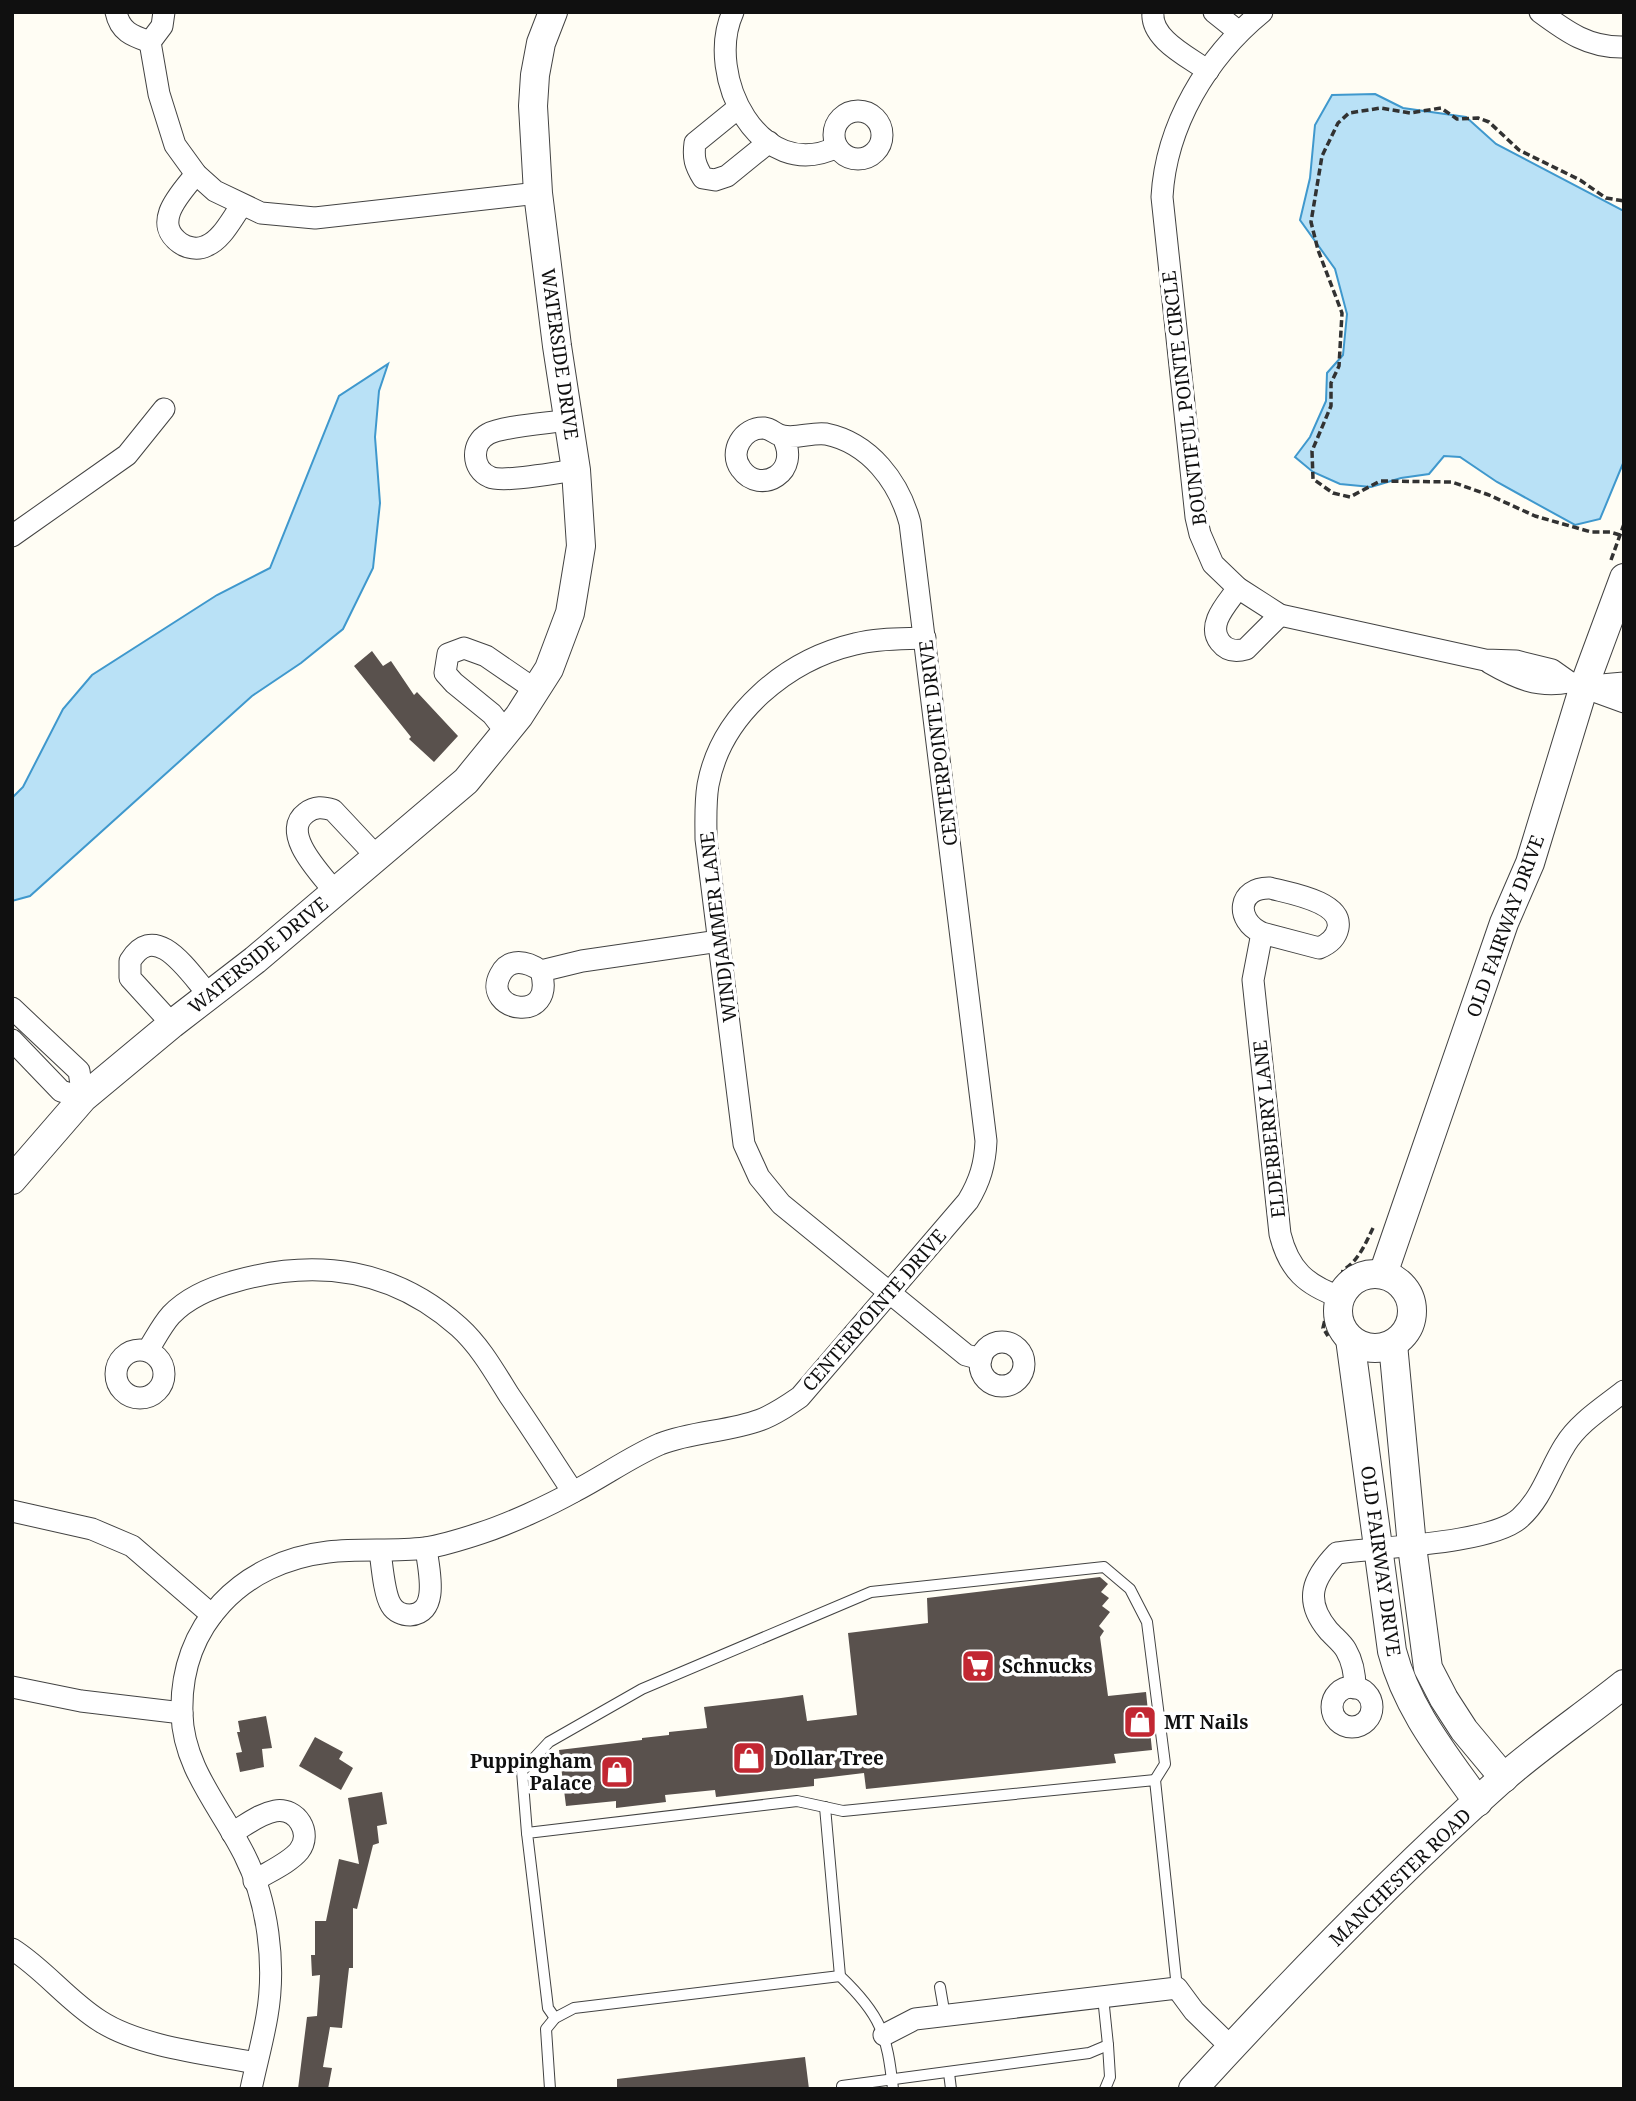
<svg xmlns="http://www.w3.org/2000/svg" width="1636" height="2101" font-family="'Noto Serif',serif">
	<rect width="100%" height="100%" fill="#fffdf4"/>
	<g fill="#b9e1f6" stroke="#3f98cd" stroke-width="2">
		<path d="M1375,94L1403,108L1466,117L1496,144L1624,211V461L1600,519L1575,525L1497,482L1460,457L1444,456L1429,474L1401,478L1371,487L1340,484L1313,472L1295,457L1310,437L1326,401L1327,373L1343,355L1347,314L1335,269L1300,220L1310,178L1315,125L1332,95Z"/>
		<path d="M388,364L379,391L375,437L380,503L373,568L343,629L301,663L252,696L30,896L12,901V798L23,787L63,709L92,675L217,595L270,568L339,396Z"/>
	</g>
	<g fill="#59514d">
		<path d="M372,651L383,666L391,661L414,695L417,692L458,736L434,762L409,739L411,737L354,666Z"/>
		<path d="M1100,1577L1108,1584L1101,1592L1109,1598L1102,1606L1110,1612L1099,1626L1104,1631L1100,1637L1108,1696L1146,1692L1152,1750L1114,1754L1116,1763L866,1789L864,1773L814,1779V1786L716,1797L715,1790L665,1795L666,1802L616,1808V1801L566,1806L559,1750L642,1740V1738L669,1735V1732L707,1728L704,1707L781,1698L803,1695L807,1721L857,1715L848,1633L928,1623L927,1598Z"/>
		<path d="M266,1716L272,1748L262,1749L264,1767L240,1772L236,1753L242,1752L237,1732H240L238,1721Z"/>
		<path d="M315,1737L343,1752L339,1759L353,1768L341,1790L299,1766Z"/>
		<path d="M382,1792L387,1824L377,1826L379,1843L373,1845L357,1909L353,1908V1968H349L342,2028L330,2027L323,2067L332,2068L328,2089H298L307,2017L317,2016L320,1975L312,1976L311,1955H315V1921H326L339,1859L359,1864L348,1798Z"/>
		<path d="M805,2057L809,2089H617V2079Z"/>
	</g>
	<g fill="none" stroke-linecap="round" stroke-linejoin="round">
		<defs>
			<g id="service">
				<path d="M825,1807L840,1976C881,2015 887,2034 893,2089"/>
				<path d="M527,1833L522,1771L549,1742L642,1689L871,1592L1104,1567L1130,1589L1147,1622L1165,1764L1155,1780"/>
				<path d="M940,1987L945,2016"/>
				<path d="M555,2018L548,2008L527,1833L797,1801L843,1811L1155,1780L1177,1988"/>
				<path d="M949,2073L951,2089"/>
				<path d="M842,2086L1089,2053L1108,2045L1103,1997"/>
				<path d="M550,2089L546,2029L555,2018L574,2008L840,1976"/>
				<path d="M1105,2089L1110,2077L1108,2045"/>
			</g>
			<g id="minor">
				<path d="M116,12C120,32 133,36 150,42"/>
				<path d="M733,12C704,76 760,185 837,147"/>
				<path d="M1153,12C1150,39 1189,57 1208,71"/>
				<path d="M1214,12L1239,32"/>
				<path d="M1262,12C1207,57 1166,125 1162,197L1196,517L1200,534L1213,564L1238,588L1280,615L1485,660L1516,661L1552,670L1569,682L1624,702"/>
				<path d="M1540,12C1567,32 1589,48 1624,47"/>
				<path d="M150,42L159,94L175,145L196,174L215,191L261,213L315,218L538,193"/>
				<path d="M150,42L162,26L164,12"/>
				<path d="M738,108L695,143C693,158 695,165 703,178L715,180L727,176L769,142"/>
				<circle cx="858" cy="135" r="24"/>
				<path d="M196,174C181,193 151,222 180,243C187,248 198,250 206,246C222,240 232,218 242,205"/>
				<path d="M569,420C551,423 502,426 488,434C471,443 471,469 490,477C503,483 559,472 576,470"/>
				<path d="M12,536L127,455L164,409"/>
				<path d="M1238,588C1228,603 1206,624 1220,642C1227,651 1236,652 1246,649L1280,615"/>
				<path d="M925,638C902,639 878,638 855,644C787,660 721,714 708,785C705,803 706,821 706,839L744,1144L759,1177L781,1204L966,1355L981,1359"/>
				<path d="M1490,663C1516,678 1538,688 1569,682"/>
				<path d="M1590,686L1624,683"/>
				<path d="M506,732L492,714L454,683L445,673L448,654L464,648L486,656L537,691"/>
				<path d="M336,893C322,875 279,833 306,813C315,806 323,807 333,810L378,858"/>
				<path d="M1262,933C1234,920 1238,887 1270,888C1288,893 1343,901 1338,928C1336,938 1329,944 1319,948L1262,933L1253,980L1280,1234C1289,1270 1306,1285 1340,1297"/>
				<path d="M541,971C557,1026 481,1011 500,975C509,957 527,961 541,971L582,961L719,941"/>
				<path d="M12,1008L79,1071L83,1098L61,1091L12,1040"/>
				<path d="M172,1024L130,978V961C156,918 190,974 209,995"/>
				<circle cx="1002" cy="1364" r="22"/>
				<circle cx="140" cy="1374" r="24"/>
				<path d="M148,1350C155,1339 162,1325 171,1315C188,1297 213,1287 236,1281C317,1258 394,1269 459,1327C480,1346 494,1371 509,1395C531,1427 552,1460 573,1492"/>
				<path d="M12,1511L92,1529L132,1546L212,1615"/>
				<path d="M380,1551C382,1565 384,1594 391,1605C395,1612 403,1615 410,1615C441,1613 428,1567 426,1548"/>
				<path d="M12,1687L81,1701L182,1713"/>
				<circle cx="1352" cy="1707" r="20"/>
				<path d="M1355,1688C1355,1675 1353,1662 1346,1650C1342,1643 1334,1637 1328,1630C1303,1600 1313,1578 1337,1553C1379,1547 1491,1544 1520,1518C1543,1497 1549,1470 1565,1445C1578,1423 1604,1407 1624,1391"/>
				<path d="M232,1833C246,1825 259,1814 275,1811C297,1807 313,1833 299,1851C289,1863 268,1872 254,1881"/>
				<path d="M12,1949C44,1969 68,2001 100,2021C140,2047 209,2054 256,2063"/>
				<path d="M884,2035L915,2019L1177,1988L1194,2011L1231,2047"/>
				<path d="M251,2089C256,2065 263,2040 267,2016C276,1964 268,1901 244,1854C221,1808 183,1767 182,1714C179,1625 242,1562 328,1552C360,1548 393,1552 425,1548C444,1545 463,1539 481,1533C509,1524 548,1506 575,1491C604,1476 630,1457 660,1444C693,1431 728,1432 760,1420C774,1415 787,1406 800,1397L968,1201C980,1181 985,1164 986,1141L910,523C899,482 870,443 826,434C812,432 797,439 783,436C776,435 772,429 764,428C743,427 728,452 741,469C760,496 803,472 782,436"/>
			</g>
			<g id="tertiary">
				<path d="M12,1180L83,1098L172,1024L255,960L466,781L519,716L549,669L570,613L581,546L576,470L557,346L538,193L533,106L535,75L541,43L553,12"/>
				<circle cx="1375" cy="1311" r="37"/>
				<path d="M1383,1274L1504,923L1530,863L1584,686L1624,578"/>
				<path d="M1350,1339L1392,1651C1407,1709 1444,1754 1478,1802"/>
				<path d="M1393,1344L1412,1546L1428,1668L1444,1699L1464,1730L1504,1778"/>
				<path d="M1193,2089C1292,1981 1393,1876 1502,1779C1541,1745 1584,1716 1624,1684"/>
			</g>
		</defs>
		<use href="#service" stroke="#434343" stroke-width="12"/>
		<use href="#minor" stroke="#434343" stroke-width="23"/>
		<use href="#tertiary" stroke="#434343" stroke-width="30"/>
		<g stroke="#323232" stroke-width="3.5" stroke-dasharray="7 3.5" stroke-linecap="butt">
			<path d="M1620,535L1610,532H1591L1535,516L1489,495L1452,482L1380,481L1350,497L1333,493L1313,479L1312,451L1331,406V383L1339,366L1342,313L1318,250L1311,222L1322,156L1338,123L1349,113L1381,108L1410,113L1441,108L1457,119L1478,118L1489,122L1519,150L1580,180L1606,198L1624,201"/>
			<path d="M1611,560L1624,524"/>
			<path d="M1342,1277L1343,1270C1359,1261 1366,1242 1374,1226"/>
			<path d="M1327,1311L1323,1328L1328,1336"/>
		</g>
		<use href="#service" stroke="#fff" stroke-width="10"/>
		<use href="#minor" stroke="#fff" stroke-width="21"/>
		<use href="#tertiary" stroke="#fff" stroke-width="28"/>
	</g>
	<defs>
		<symbol id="supermarket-square" viewBox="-11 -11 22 22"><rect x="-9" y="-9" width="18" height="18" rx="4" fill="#c22732" stroke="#fff"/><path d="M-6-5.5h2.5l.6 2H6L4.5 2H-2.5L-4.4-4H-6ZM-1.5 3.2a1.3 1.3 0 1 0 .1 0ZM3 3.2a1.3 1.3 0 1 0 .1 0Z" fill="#fff"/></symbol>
		<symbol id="shop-square" viewBox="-11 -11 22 22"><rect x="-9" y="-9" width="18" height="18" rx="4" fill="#c22732" stroke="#fff"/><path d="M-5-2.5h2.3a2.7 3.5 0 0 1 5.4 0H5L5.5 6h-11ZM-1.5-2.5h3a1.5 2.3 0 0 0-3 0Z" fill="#fff"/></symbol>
	</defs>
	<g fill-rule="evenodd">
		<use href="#supermarket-square" x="959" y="1647" width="38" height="38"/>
		<use href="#shop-square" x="1121" y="1703" width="38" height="38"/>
		<use href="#shop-square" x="730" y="1739" width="38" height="38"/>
		<use href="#shop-square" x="598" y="1753" width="38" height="38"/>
	</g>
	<g text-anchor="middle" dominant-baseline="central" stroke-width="7" stroke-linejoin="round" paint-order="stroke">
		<g font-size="19" fill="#101010" stroke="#fff">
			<text transform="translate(560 354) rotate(82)">WATERSIDE DRIVE</text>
			<text transform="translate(1184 398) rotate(-97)">BOUNTIFUL POINTE CIRCLE</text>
			<text transform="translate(938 743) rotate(-97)">CENTERPOINTE DRIVE</text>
			<text transform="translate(1505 926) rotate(-70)">OLD FAIRWAY DRIVE</text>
			<text transform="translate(718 927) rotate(-97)">WINDJAMMER LANE</text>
			<text transform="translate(258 955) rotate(-39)">WATERSIDE DRIVE</text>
			<text transform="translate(1269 1129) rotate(-96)">ELDERBERRY LANE</text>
			<text transform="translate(874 1310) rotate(-49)">CENTERPOINTE DRIVE</text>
			<text transform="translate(1381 1561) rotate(82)">OLD FAIRWAY DRIVE</text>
			<text transform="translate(1400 1877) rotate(-44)">MANCHESTER ROAD</text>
		</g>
		<g font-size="19" font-weight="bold" fill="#101010" stroke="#fff" text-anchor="start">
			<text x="1002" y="1666">Schnucks</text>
			<text x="1164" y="1722">MT Nails</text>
			<text x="774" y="1758">Dollar Tree</text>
			<text x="592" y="1761" text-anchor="end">Puppingham<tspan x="592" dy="22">Palace</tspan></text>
		</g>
	</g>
	<rect width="1636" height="2101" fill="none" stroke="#101010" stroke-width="28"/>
</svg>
